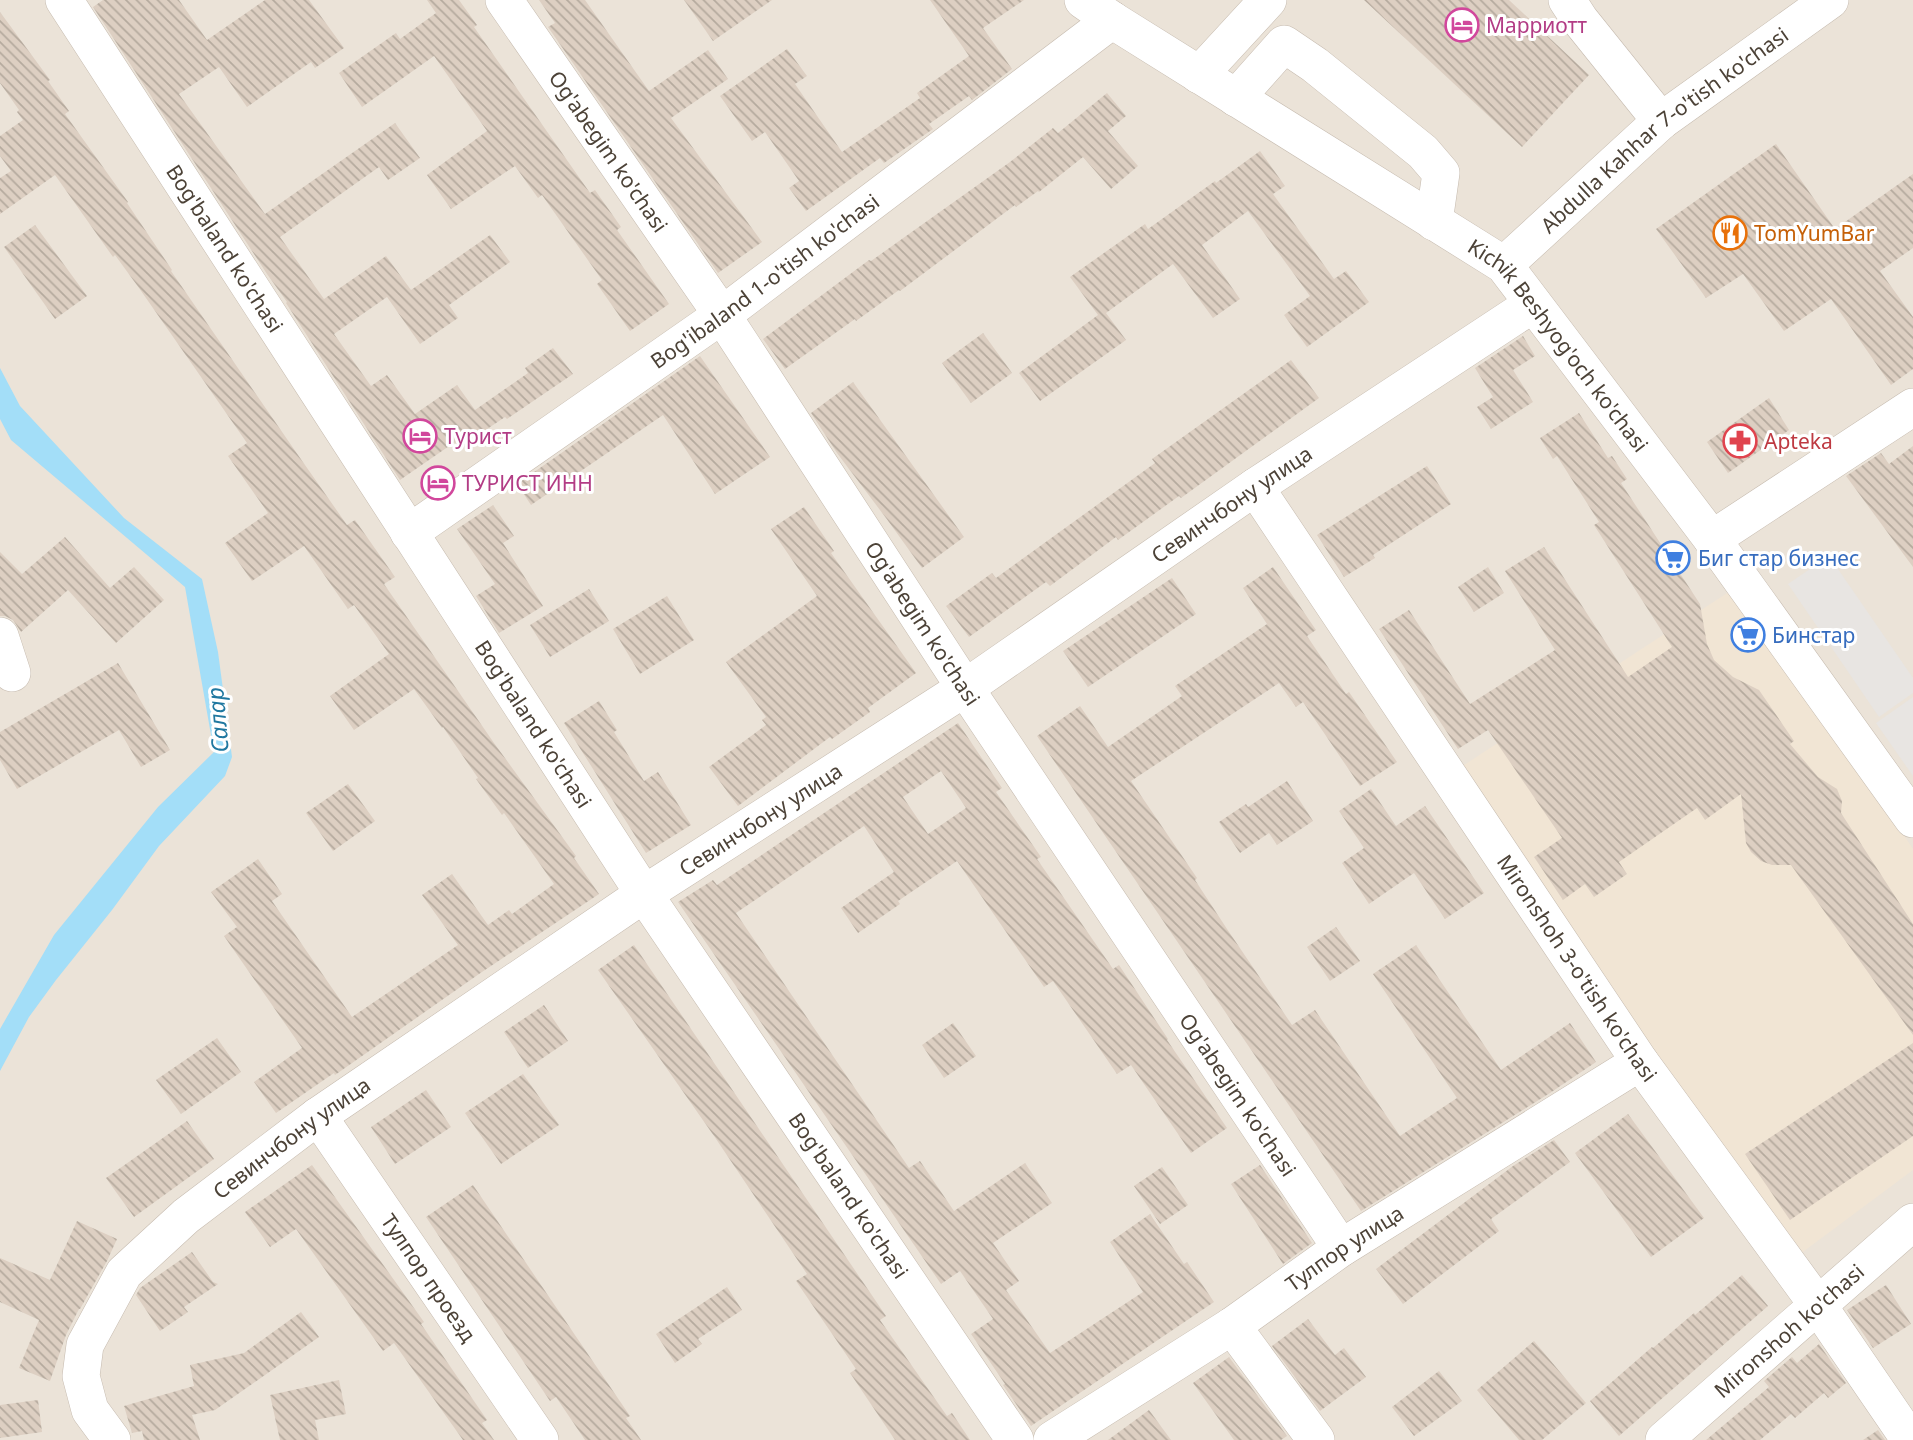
<svg xmlns="http://www.w3.org/2000/svg" width="1913" height="1440" font-family="'Noto Sans',sans-serif">
	<defs>
		<pattern id="building-back-hatch" width="6" height="6" patternUnits="userSpaceOnUse" patternTransform="scale(1.75)"><rect width="6" height="6" fill="#ddcfc2"/><path d="M-1 5l2 2M0 0l6 6M5-1l2 2" fill="none" stroke="#b5aa9e"/></pattern>
	</defs>
	<rect width="100%" height="100%" fill="#f7f2eb"/>
	<rect fill="#ebe3d8" x="0" y="0" width="1913" height="1440"/>
	<path fill="#f1e5d4" d="M1738,586L1913,849V1170L1792,1260L1458,769Z"/>
	<g fill="#e8e5e2">
		<path d="M1829,556L1913,678V693L1879,717L1788,584Z"/>
		<path d="M1913,697V776L1876,723Z"/>
	</g>
	<path fill="#a3def8" d="M0,368L20,406L124,518L202,579L218,652L232,757L225,776L159,846L112,910L56,980L29,1017L0,1071V1029L54,935L158,807L214,752L185,587L11,440L0,419Z"/>
	<g fill="url(#building-back-hatch)" fill-rule="evenodd">
		<path d="M103,0H179L207,40L265,0H309L344,48L315,68L311,62L247,107L219,67L179,94L265,214L395,123L420,158L388,180L379,167L280,237L324,299L386,256L411,290L490,235L510,262L449,305L458,318L420,344L387,297L334,334L371,386L387,375L415,414L457,385L475,410L528,373L525,368L553,348L573,374L507,419L505,417L459,448L455,442L400,480L286,303L287,302L267,274L93,7Z"/>
		<path d="M427,0H459L477,25L474,27L590,193L595,190L621,227L617,230L669,304L630,331L597,284L602,280L542,195L538,198L515,166L451,209L427,175L487,131L434,56L362,107L339,73L396,33L400,39L436,13Z"/>
		<path d="M539,0H585L649,91L708,50L728,79L671,118L762,242L718,273L548,27L555,23Z"/>
		<path d="M684,0H772L713,41Z"/>
		<path d="M930,0H1024L983,28L1012,69L972,100L969,96L929,124L933,129L884,163L880,158L806,211L789,188L799,181L765,132L752,141L720,96L787,49L807,76L795,84L842,152L920,98L917,93L969,56Z"/>
		<path d="M1364,0H1509L1589,75L1522,147Z"/>
		<path d="M0,12L50,80L48,81L69,111L65,114L128,202L127,203L172,270L171,271L298,455L347,525L355,520L395,577L384,584L494,743L576,856L574,858L599,894L479,974L335,1075L334,1073L276,1113L254,1082L302,1048L224,936L237,927L211,892L258,859L282,894L272,901L352,1017L458,945L422,895L452,874L488,925L509,910L512,914L554,884L504,813L502,815L476,779L478,778L443,727L442,728L414,689L354,730L330,696L389,654L354,605L348,609L304,546L252,581L225,543L268,513L228,456L247,443L139,288L115,255L113,257L55,175L0,214V178L11,171L0,156V136L23,120L17,112L19,110L0,83Z"/>
		<path d="M1107,93L1126,116L1108,131L1138,166L1111,189L1083,157L1039,192L1038,191L1016,207L1015,205L900,291L899,290L856,321L855,319L785,369L763,339L869,260L871,261L1010,162L1053,128L1058,133Z"/>
		<path d="M1776,144L1835,229L1913,174V248L1880,271L1913,317V369L1891,385L1831,299L1784,331L1743,274L1706,298L1656,229Z"/>
		<path d="M1260,151L1285,186L1273,194L1334,279L1346,271L1369,302L1307,347L1284,315L1310,296L1248,211L1202,245L1240,299L1213,318L1173,264L1106,313L1126,340L1040,401L1019,373L1098,315L1070,277L1145,224L1148,229L1215,181L1216,183Z"/>
		<path d="M35,225L87,296L55,319L4,247Z"/>
		<path d="M983,333L1012,373L971,403L942,363Z"/>
		<path d="M1523,336L1535,356L1513,370L1533,402L1491,429L1477,407L1493,397L1475,368Z"/>
		<path d="M700,356L770,457L715,494L663,415L531,505L517,484Z"/>
		<path d="M1291,360L1319,398L1181,498L1179,496L1118,540L1116,537L1050,586L1046,582L969,637L946,606L992,573L996,578L1155,463L1152,459Z"/>
		<path d="M853,382L964,537L922,568L886,518L837,453L811,413Z"/>
		<path d="M1769,398L1789,430L1728,473L1707,442Z"/>
		<path d="M1579,413L1608,458L1612,456L1627,479L1621,483L1700,604L1707,644L1714,660L1733,677L1759,690L1794,741L1790,744L1818,777L1837,789L1842,801L1841,813L1913,924V1035L1791,865H1772L1761,861L1751,852L1746,843L1741,794L1705,820L1697,808L1619,862L1627,874L1594,897L1585,884L1563,900L1534,857L1562,838L1488,730L1458,749L1379,629L1409,610L1470,704L1555,650L1505,571L1544,547L1628,677L1672,647L1594,525L1599,522L1557,456L1553,459L1540,438Z"/>
		<path d="M1913,446V567L1846,476L1881,453L1889,464Z"/>
		<path d="M1427,466L1451,504L1373,555L1375,558L1344,577L1317,535Z"/>
		<path d="M493,505L514,536L503,543L543,606L499,633L476,596L495,584L457,529Z"/>
		<path d="M804,507L834,551L831,553L916,673L868,708L870,712L832,739L830,737L738,806L709,767L766,725L762,720L766,717L726,662L817,596L771,529Z"/>
		<path d="M65,537L110,588L134,567L164,600L116,643L68,590L21,632L13,620L5,616H0V552L22,574Z"/>
		<path d="M1273,567L1316,630L1307,636L1346,694L1349,692L1397,762L1360,786L1303,702L1296,707L1279,683L1131,781L1197,878L1195,880L1227,929L1292,1025L1315,1010L1400,1136L1457,1098L1373,974L1416,945L1501,1070L1570,1023L1596,1062L1550,1093L1361,1211L1037,736L1080,706L1108,747L1182,696L1175,686L1267,624L1243,588Z"/>
		<path d="M1488,567L1504,593L1474,612L1458,587Z"/>
		<path d="M1172,578L1196,614L1088,687L1063,651Z"/>
		<path d="M589,589L609,621L550,657L530,625Z"/>
		<path d="M667,596L694,640L640,674L613,629Z"/>
		<path d="M118,663L170,750L141,767L119,730L17,789L0,760V732Z"/>
		<path d="M599,701L617,730L614,732L644,781L658,772L691,825L646,853L564,723Z"/>
		<path d="M958,723L1002,788L996,792L1041,857L1037,859L1113,969L1119,965L1168,1039L1167,1040L1227,1128L1191,1153L1131,1065L1117,1074L1053,981L1044,987L957,861L898,901L900,904L858,933L841,908L894,872L864,826L736,913L909,1168L920,1161L954,1211L1025,1163L1052,1203L993,1243L1019,1281L1006,1290L1050,1353L1143,1292L1110,1242L1150,1214L1184,1264L1187,1262L1214,1302L1031,1426L1003,1385L1005,1384L971,1334L993,1319L960,1271L941,1284L678,902L713,880L717,885ZM941,771L966,808L928,834L903,797Z"/>
		<path d="M1287,781L1313,821L1277,845L1269,833L1240,853L1219,822L1246,804L1248,807Z"/>
		<path d="M348,784L375,821L333,851L306,813Z"/>
		<path d="M1371,789L1396,826L1425,806L1484,893L1445,919L1414,873L1369,904L1342,863L1364,848L1339,811Z"/>
		<path d="M1336,927L1360,961L1330,981L1307,947Z"/>
		<path d="M634,945L886,1316L880,1320L947,1416L952,1413L970,1440H895L850,1373L856,1369L796,1281L807,1274L714,1136L598,970Z"/>
		<path d="M544,1005L568,1041L528,1068L504,1032Z"/>
		<path d="M953,1023L976,1056L944,1078L922,1045Z"/>
		<path d="M217,1038L241,1072L181,1114L156,1080Z"/>
		<path d="M1913,1043V1136L1790,1220L1745,1154Z"/>
		<path d="M523,1074L559,1125L501,1164L465,1113Z"/>
		<path d="M426,1090L451,1127L395,1164L371,1127Z"/>
		<path d="M1628,1114L1704,1218L1651,1257L1575,1153Z"/>
		<path d="M187,1121L214,1159L134,1217L106,1178Z"/>
		<path d="M1554,1140L1570,1162L1491,1219L1499,1231L1403,1304L1376,1269L1513,1166Z"/>
		<path d="M312,1165L424,1322L421,1324L487,1420L482,1423L494,1440H463L394,1343L383,1351L296,1229L270,1247L245,1212Z"/>
		<path d="M1260,1165L1312,1243L1283,1264L1231,1184Z"/>
		<path d="M1162,1167L1188,1205L1160,1224L1134,1186Z"/>
		<path d="M473,1185L630,1416L626,1418L641,1440H585L556,1397L550,1401L426,1217Z"/>
		<path d="M77,1221L117,1239L107,1261L80,1309H79L66,1335L50,1381L19,1368L39,1320L0,1302V1258L50,1280Z"/>
		<path d="M192,1252L213,1282L218,1284L184,1307L188,1312L160,1331L136,1295L140,1288Z"/>
		<path d="M1742,1275L1768,1306L1619,1436L1590,1401L1652,1347L1653,1348L1694,1313L1695,1315Z"/>
		<path d="M1886,1285L1911,1324L1873,1348L1847,1310Z"/>
		<path d="M727,1287L742,1310L698,1339L702,1344L675,1363L656,1334Z"/>
		<path d="M301,1312L319,1337L215,1410L192,1415L200,1440H144L142,1431L132,1433L124,1406L194,1386L190,1365L244,1353Z"/>
		<path d="M1308,1319L1335,1355L1344,1348L1366,1377L1320,1411L1272,1346Z"/>
		<path d="M1534,1341L1586,1403L1542,1440H1519L1477,1390Z"/>
		<path d="M1819,1344L1846,1383L1828,1398L1824,1393L1795,1418L1791,1414L1760,1440H1706L1769,1387L1764,1381L1792,1357L1797,1363Z"/>
		<path d="M1229,1357L1287,1436L1281,1440H1234L1193,1383Z"/>
		<path d="M1439,1371L1462,1401L1414,1436L1392,1407Z"/>
		<path d="M339,1380L346,1414L315,1420L319,1440H280L270,1395Z"/>
		<path d="M38,1400L42,1432L0,1438V1405Z"/>
		<path d="M1149,1410L1171,1440H1108Z"/>
		<path d="M1878,1430L1885,1440H1863Z"/>
	</g>
	<g fill="none" stroke-linecap="round" stroke-linejoin="round">
		<defs>
			<g id="minor">
				<path id="s1" d="M64,0L644,894L1015,1440"/>
				<path id="s2" d="M504,0L722,315L965,688L1341,1248"/>
				<path id="s3" d="M1083,0L1112,20L1504,265L1712,539L1913,819"/>
				<path d="M1567,0L1580,20L1661,121"/>
				<path d="M1199,75L1268,0"/>
				<path d="M1236,98L1284,44L1315,65L1423,152L1441,173L1434,222"/>
				<path id="s4" d="M1504,265L1661,121L1830,0"/>
				<path id="s5" d="M1255,487L1640,1062L1817,1304L1910,1440"/>
				<path id="s6" d="M409,533L722,315L1112,20"/>
				<path d="M1712,539L1913,407"/>
				<path d="M0,636L12,673"/>
				<path id="s7" d="M318,1116L540,1440"/>
				<path d="M1232,1326L1316,1440"/>
				<path id="s8" d="M112,1440L90,1410L81,1376L85,1345L124,1273L186,1216L318,1116L644,894L965,688L1255,487L1533,304"/>
				<path id="s9" d="M1052,1440L1232,1326L1341,1248L1640,1062"/>
				<path id="s10" d="M1664,1440L1913,1222"/>
			</g>
		</defs>
		<use href="#minor" stroke="#c6bbaf" stroke-width="38"/>
		<use href="#minor" stroke="#fff" stroke-width="37"/>
	</g>
	<defs>
		<symbol id="hotel-ring" viewBox="-11 -11 22 22"><circle r="9.5" fill="#fff" stroke="#d1479c" stroke-width="1.5"/><path d="M-6-4.5h1.5V1H6V5H4.5V3h-9V5H-6ZM-4 0a1.8 1.8 0 1 1 3.6 0ZM.5 0V-2.5h3Q6-2.5 6 0Z" fill="#d1479c"/></symbol>
		<symbol id="restaurant-ring" viewBox="-11 -11 22 22"><circle r="9.5" fill="#fff" stroke="#e8710a" stroke-width="1.5"/><path d="M-5-6h1v4h1v-4h1v4h1v-4h1v5L-1.5 .5V6h-2V.5L-5-1ZM5-6V6H3V1.5H1.5Q1.5-4 5-6Z" fill="#e8710a"/></symbol>
		<symbol id="pharmacy-ring" viewBox="-11 -11 22 22"><circle r="9.5" fill="#fff" stroke="#e0444e" stroke-width="1.5"/><path d="M-2-6h4v4h4v4h-4v4h-4v-4h-4v-4h4Z" fill="#e0444e"/></symbol>
		<symbol id="supermarket-ring" viewBox="-11 -11 22 22"><circle r="9.5" fill="#fff" stroke="#3f7fe0" stroke-width="1.5"/><path d="M-6-5.5h2.5l.6 2H6L4.5 2H-2.5L-4.4-4H-6ZM-1.5 3.2a1.3 1.3 0 1 0 .1 0ZM3 3.2a1.3 1.3 0 1 0 .1 0Z" fill="#3f7fe0"/></symbol>
	</defs>
	<g fill-rule="evenodd">
		<use href="#hotel-ring" x="1443" y="6" width="38" height="38"/>
		<use href="#restaurant-ring" x="1711" y="214" width="38" height="38"/>
		<use href="#hotel-ring" x="401" y="417" width="38" height="38"/>
		<use href="#pharmacy-ring" x="1721" y="422" width="38" height="38"/>
		<use href="#hotel-ring" x="419" y="464" width="38" height="38"/>
		<use href="#supermarket-ring" x="1654" y="539" width="38" height="38"/>
		<use href="#supermarket-ring" x="1729" y="616" width="38" height="38"/>
	</g>
	<g text-anchor="middle" dominant-baseline="central" stroke-width="6" stroke-linejoin="round" paint-order="stroke">
		<g font-size="21" fill="#b23c85" stroke="#fff" text-anchor="start">
			<text x="1486" y="25">Марриотт</text>
			<text x="444" y="436">Турист</text>
			<text x="462" y="483">ТУРИСТ ИНН</text>
		</g>
		<g font-size="21" fill="#4c4237" stroke="#fff">
			<text stroke="none"><textPath href="#s4" startOffset="210">Abdulla Kahhar 7-o'tish ko'chasi</textPath></text>
			<text stroke="none"><textPath href="#s2" startOffset="184">Og'abegim ko'chasi</textPath></text>
			<text stroke="none"><textPath href="#s1" startOffset="296">Bog'baland ko'chasi</textPath></text>
			<text stroke="none"><textPath href="#s6" startOffset="436">Bog'ibaland 1-o'tish ko'chasi</textPath></text>
			<text stroke="none"><textPath href="#s3" startOffset="593">Kichik Beshyog'och ko'chasi</textPath></text>
			<text stroke="none"><textPath href="#s8" startOffset="1535">Севинчбону улица</textPath></text>
			<text stroke="none"><textPath href="#s2" startOffset="751">Og'abegim ko'chasi</textPath></text>
			<text stroke="none"><textPath href="#s1" startOffset="863">Bog'baland ko'chasi</textPath></text>
			<text stroke="none"><textPath href="#s8" startOffset="968">Севинчбону улица</textPath></text>
			<text stroke="none"><textPath href="#s5" startOffset="579">Mironshoh 3-o'tish ko'chasi</textPath></text>
			<text stroke="none"><textPath href="#s2" startOffset="1318">Og'abegim ko'chasi</textPath></text>
			<text stroke="none"><textPath href="#s8" startOffset="401">Севинчбону улица</textPath></text>
			<text stroke="none"><textPath href="#s1" startOffset="1430">Bog'baland ko'chasi</textPath></text>
			<text stroke="none"><textPath href="#s9" startOffset="350">Тулпор улица</textPath></text>
			<text stroke="none"><textPath href="#s7" startOffset="196">Тулпор проезд</textPath></text>
			<text stroke="none"><textPath href="#s10" startOffset="166">Mironshoh ko'chasi</textPath></text>
		</g>
		<g font-size="21" fill="#c56008" stroke="#fff" text-anchor="start">
			<text x="1754" y="233">TomYumBar</text>
		</g>
		<g font-size="21" fill="#be3a42" stroke="#fff" text-anchor="start">
			<text x="1764" y="441">Apteka</text>
		</g>
		<g font-size="21" fill="#366cbe" stroke="#fff" text-anchor="start">
			<text x="1698" y="558">Биг стар бизнес</text>
			<text x="1772" y="635">Бинстар</text>
		</g>
		<g font-size="23" font-style="italic" fill="#2078a0" stroke="#fff">
			<text transform="translate(217 720) rotate(-95)">Салар</text>
		</g>
	</g>
</svg>
